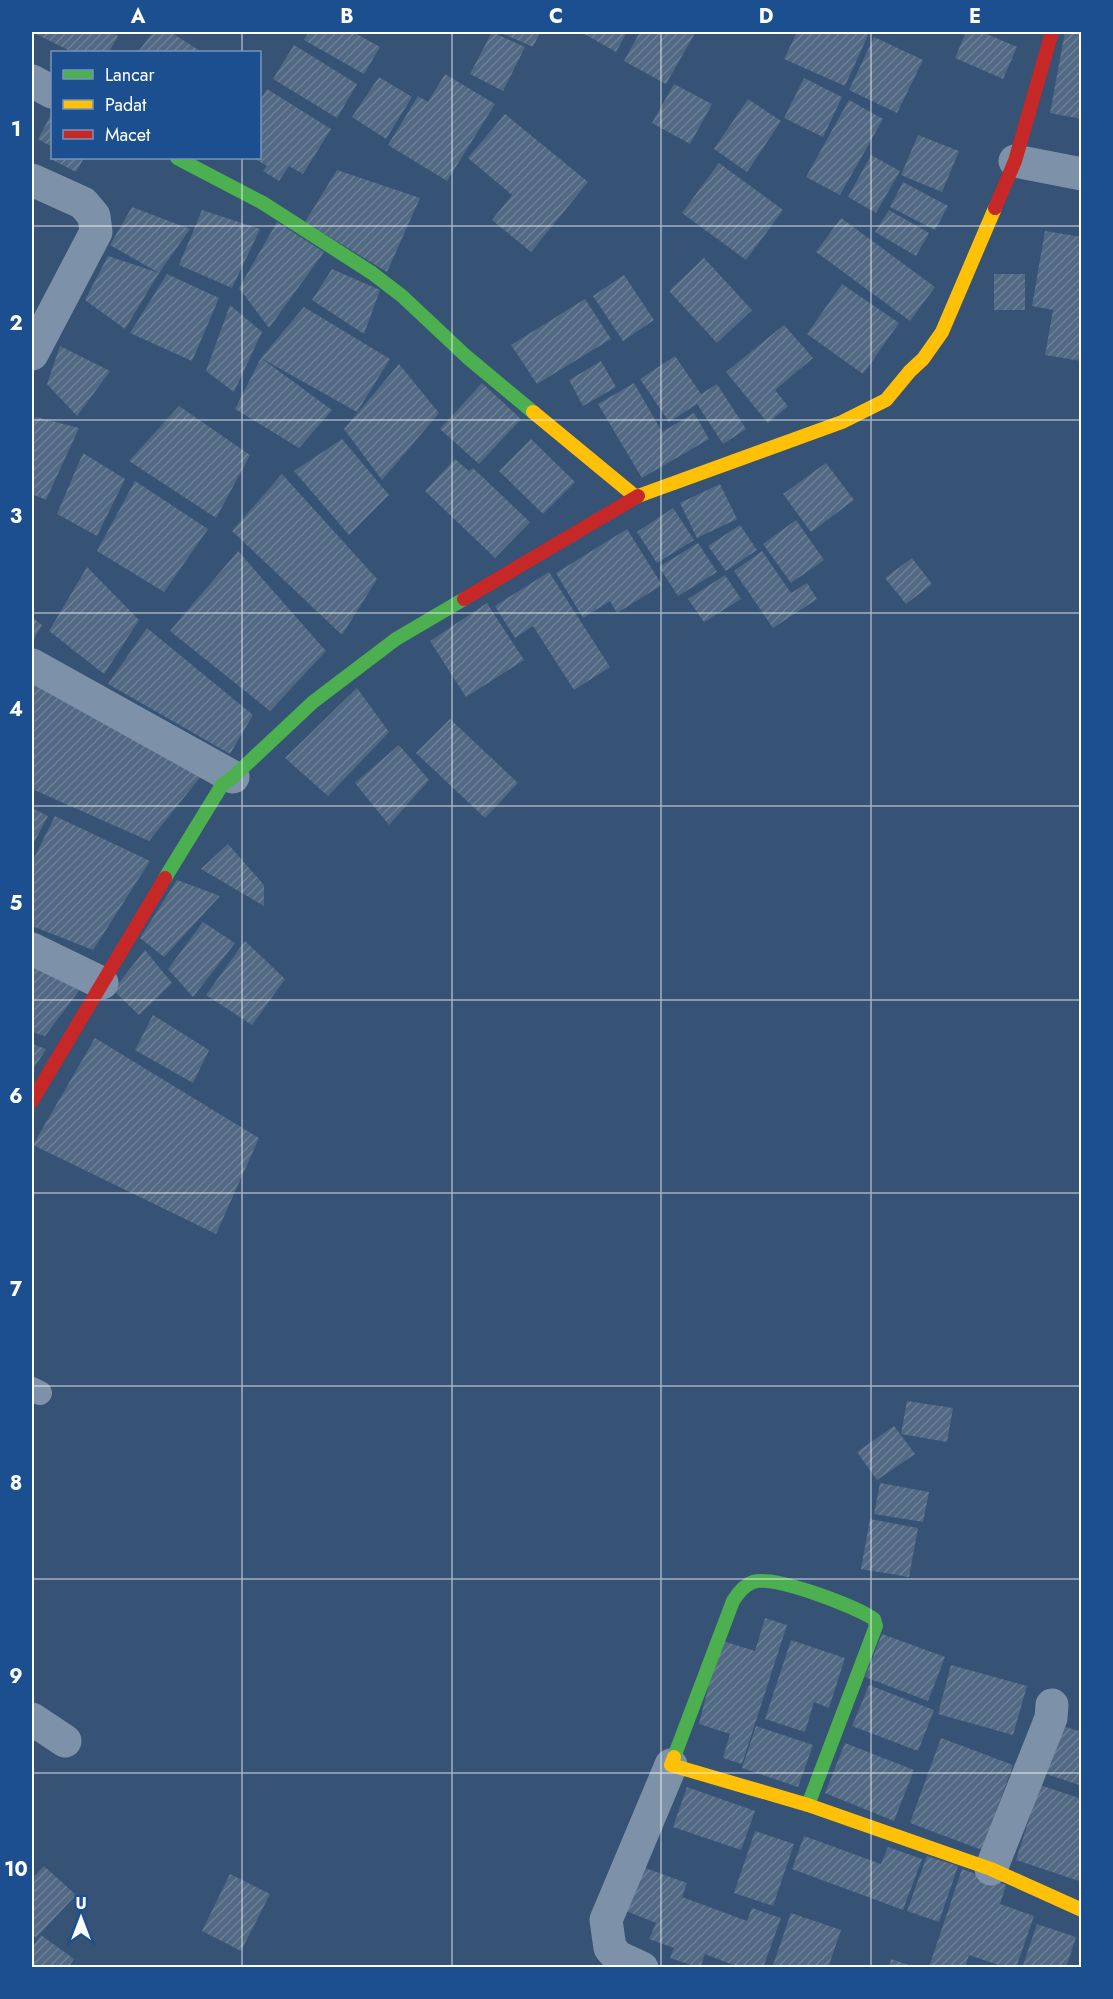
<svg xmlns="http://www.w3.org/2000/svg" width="1113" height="1999" font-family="Jost,sans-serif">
	<defs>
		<pattern id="building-hatch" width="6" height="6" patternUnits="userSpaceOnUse" patternTransform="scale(1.5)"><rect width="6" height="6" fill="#526984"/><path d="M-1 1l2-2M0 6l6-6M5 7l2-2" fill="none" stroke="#6c8096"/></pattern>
	</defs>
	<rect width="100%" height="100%" fill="#365274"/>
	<g fill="url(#building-hatch)">
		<path d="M32,32H110L118,36L109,52H72Z"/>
		<path d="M153,32H170L202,52H138Z"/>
		<path d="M309,32H353L380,47L364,74L304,40Z"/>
		<path d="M492,32L525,47L503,91L470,74Z"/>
		<path d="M499,32H540L533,47Z"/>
		<path d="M581,32H627L616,52Z"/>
		<path d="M640,32H688L694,35L666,84L624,61Z"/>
		<path d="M797,32L869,33L845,86L784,59Z"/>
		<path d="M966,32H982L1017,47L1003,79L955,58Z"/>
		<path d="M1065,32H1082V119L1050,113Z"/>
		<path d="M874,37L923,60L897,113L849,90Z"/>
		<path d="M294,45L357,84L337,118L273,79Z"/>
		<path d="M445,74L495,104L447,181L388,145L418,96L428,102Z"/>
		<path d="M379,77L412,97L386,139L352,117Z"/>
		<path d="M804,78L842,97L823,137L784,118Z"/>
		<path d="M674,84L712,104L690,144L652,123Z"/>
		<path d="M267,89L331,129L303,174L289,166L279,181L263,171L267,166L253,158H260V100Z"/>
		<path d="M748,99L781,121L747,172L714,149Z"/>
		<path d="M849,100L883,119L840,195L806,177Z"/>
		<path d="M52,113V147L38,139Z"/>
		<path d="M505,114L588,182L531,252L492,220L512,195L468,158Z"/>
		<path d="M918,135L959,151L942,192L901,175Z"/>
		<path d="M871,155L900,171L876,213L848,197Z"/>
		<path d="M49,158H84L76,172Z"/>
		<path d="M719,163L783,210L746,260L682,213Z"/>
		<path d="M337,170L420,198L387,272L305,222Z"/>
		<path d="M903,182L948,206L935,230L890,207Z"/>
		<path d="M132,207L190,229L159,273L125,329L85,300L108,256L159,273L110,245Z"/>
		<path d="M202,210L260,229L232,288L179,265Z"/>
		<path d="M889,210L929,233L916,256L875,232Z"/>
		<path d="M841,218L935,287L910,321L816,252Z"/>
		<path d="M277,222L324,252L269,328L239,288Z"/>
		<path d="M1045,231L1082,237L1081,361L1045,355L1053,310L1032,306Z"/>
		<path d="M704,258L752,310L717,343L669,291Z"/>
		<path d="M332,269L380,290L364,334L312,300Z"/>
		<path d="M167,274L219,298L192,361L130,333Z"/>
		<rect x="994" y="274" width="31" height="36"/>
		<path d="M624,275L654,320L623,341L593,296Z"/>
		<path d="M842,284L899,323L863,374L807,334Z"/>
		<path d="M585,299L611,339L537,384L511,345Z"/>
		<path d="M230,305L262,332L234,392L206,371Z"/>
		<path d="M304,307L390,359L357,412L261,358Z"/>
		<path d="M784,325L813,358L775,390L788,406L768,423L726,372Z"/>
		<path d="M60,346L110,371L77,416L47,384Z"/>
		<path d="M675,356L701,394L717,384L746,429L723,444L697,404L669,422L640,379Z"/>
		<path d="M261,358L332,410L299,448L235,409Z"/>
		<path d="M601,361L616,387L583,406L569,380Z"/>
		<path d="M399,364L439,413L382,480L344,429Z"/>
		<path d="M482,383L521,419L479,464L440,429Z"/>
		<path d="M634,383L662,432L694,413L709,439L642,478L598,404Z"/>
		<path d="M179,406L250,455L216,518L129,461Z"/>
		<path d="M36,417L79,428L46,500L32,494V427Z"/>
		<path d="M342,439L389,495L349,535L294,471Z"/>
		<path d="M531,439L575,482L543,514L499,471Z"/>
		<path d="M83,453L125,479L97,536L57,514Z"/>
		<path d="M455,459L469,471L473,468L530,522L495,558L425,491Z"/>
		<path d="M826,463L854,500L811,532L783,494Z"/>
		<path d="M282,474L377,579L342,635L232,531Z"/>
		<path d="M135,481L208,529L164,592L97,551Z"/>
		<path d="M720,484L737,519L697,538L680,503Z"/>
		<path d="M673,508L694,540L657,563L637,532Z"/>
		<path d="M796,520L824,560L791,583L763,544Z"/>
		<path d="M740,525L757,550L726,571L708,546Z"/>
		<path d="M627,529L662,585L617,613L610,601L583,618L556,573Z"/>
		<path d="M698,543L717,572L678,596L659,567Z"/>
		<path d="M238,551L326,651L270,711L170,631Z"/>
		<path d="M762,551L791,593L807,583L817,599L773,628L734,571Z"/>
		<path d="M912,558L932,584L906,604L885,578Z"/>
		<path d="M87,567L139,620L104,674L49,631Z"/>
		<path d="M549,572L610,667L574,690L533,626L515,638L495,606Z"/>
		<path d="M725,575L741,599L704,622L688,599Z"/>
		<path d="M487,603L524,660L466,697L430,641Z"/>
		<path d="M32,617L42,625L32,642Z"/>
		<path d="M147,628L253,715L230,754L108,684Z"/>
		<path d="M32,673L206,770L149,841L32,789Z"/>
		<path d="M357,688L389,732L328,796L285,758Z"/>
		<path d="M450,719L518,783L485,818L416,753Z"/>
		<path d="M399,745L429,780L389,825L355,783Z"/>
		<path d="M32,808L48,816L32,846Z"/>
		<path d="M55,816L150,861L93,950L32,926V862Z"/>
		<path d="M228,844L264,885V906L201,869Z"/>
		<path d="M177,880L220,896L164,957L140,938Z"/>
		<path d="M203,922L235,943L193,997L168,969Z"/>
		<path d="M245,941L285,979L252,1025L206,995Z"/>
		<path d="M145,950L172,983L139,1015L113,990Z"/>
		<path d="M32,960L84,984L45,1036L32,1032Z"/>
		<path d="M153,1015L209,1050L193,1083L135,1050Z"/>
		<path d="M95,1038L259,1138L216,1234L33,1145Z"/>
		<path d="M32,1044L46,1049L32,1071Z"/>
		<path d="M907,1401L953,1408L947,1442L901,1434Z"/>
		<path d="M894,1426L915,1454L877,1480L857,1452Z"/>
		<path d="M880,1483L929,1492L923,1522L874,1514Z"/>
		<path d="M870,1519L918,1528L909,1577L861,1569Z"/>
		<path d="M765,1618L787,1625L742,1764L723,1758L730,1734L699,1724L720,1640L755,1651Z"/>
		<path d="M882,1634L945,1657L928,1701L865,1677Z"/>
		<path d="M791,1640L845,1658L829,1708L814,1702L805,1732L765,1719Z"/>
		<path d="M951,1665L1027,1686L1013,1735L938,1714Z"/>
		<path d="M869,1685L934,1710L918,1751L852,1726Z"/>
		<path d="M1059,1725L1082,1732V1786L1043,1773Z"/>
		<path d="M756,1726L813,1745L798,1787L742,1768Z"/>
		<path d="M941,1738L1013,1765L982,1850L910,1823Z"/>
		<path d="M845,1743L914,1770L894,1821L825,1793Z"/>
		<path d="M1040,1785L1082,1799V1882L1016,1860Z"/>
		<path d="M687,1787L755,1811L741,1850L673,1827Z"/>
		<path d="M755,1831L794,1844L773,1906L734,1893Z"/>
		<path d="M804,1836L881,1864L888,1847L922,1859L903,1910L792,1869Z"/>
		<path d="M927,1856L958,1866L939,1922L907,1911Z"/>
		<path d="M637,1865L687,1883L682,1897L747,1921L752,1908L781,1918L763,1968H741L705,1954L700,1968L670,1958L674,1948L649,1939L656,1923L621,1909Z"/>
		<path d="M44,1866L76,1895L36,1938L32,1934V1879Z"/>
		<path d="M962,1869L1006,1885L1000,1904L1034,1916L1016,1968H1007L969,1955L965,1968L929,1967Z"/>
		<path d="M230,1874L270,1894L241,1951L202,1931Z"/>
		<path d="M791,1913L841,1930L828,1968H772Z"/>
		<path d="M1037,1924L1076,1937L1066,1968H1022Z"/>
		<path d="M41,1935L74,1959L68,1968H32V1948Z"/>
		<path d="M891,1959L915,1967V1968H889Z"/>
	</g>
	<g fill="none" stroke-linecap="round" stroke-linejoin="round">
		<path stroke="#7d92a8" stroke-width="24" d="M32,1389L40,1393"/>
		<g stroke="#7d92a8" stroke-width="33">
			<path d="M32,81L52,92"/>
			<path d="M1015,161L1082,174"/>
			<path d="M32,180L83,203L94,216L96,232L32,354"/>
			<path d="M32,665L233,777"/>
			<path d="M32,949L102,983"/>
			<path d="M32,1719L65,1741"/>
			<path d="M991,1869L1051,1718L1052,1705"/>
			<path d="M642,1968L618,1957L610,1948L606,1920L671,1765"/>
		</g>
		<g stroke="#4caf50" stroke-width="14">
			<path d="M177,158L263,203L372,273L402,296L467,357L533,412"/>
			<path d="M165,878L222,785L233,777L313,702L396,639L464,599"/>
			<path d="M674,1757L733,1601C738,1593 744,1585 753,1582C775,1575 854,1606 874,1619L876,1626L808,1805"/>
		</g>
		<g stroke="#ffc107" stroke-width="14">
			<path d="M533,412L636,497"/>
			<path d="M638,496L842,422L886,400L910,371L923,359L942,332L995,208"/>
			<path d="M674,1757L671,1765L808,1805L991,1869L1082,1910"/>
		</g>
		<g stroke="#c62828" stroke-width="14">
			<path d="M995,208L1015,161L1052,32"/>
			<path d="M464,599L638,496"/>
			<path d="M32,1101L165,878"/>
		</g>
	</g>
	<path fill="none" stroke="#fff" stroke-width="1.5" stroke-opacity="0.55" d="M242,32V52M452,32V1968M661,32V1968M871,32V1968M242,158V1968M32,226H1082M32,420H1082M32,613H1082M32,806H1082M32,1000H1082M32,1193H1082M32,1386H1082M32,1579H1082M32,1773H1082"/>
	<rect width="1113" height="1999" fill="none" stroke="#1b4f8f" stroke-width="66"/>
	<rect x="51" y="51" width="210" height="108" fill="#1b4f8f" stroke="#7695bc" stroke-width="1.5"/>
	<rect x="63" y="70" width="30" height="9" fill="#4caf50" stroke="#7695bc" stroke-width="1.5"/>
	<text x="105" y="81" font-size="18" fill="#ffffff">Lancar</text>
	<rect x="63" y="100" width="30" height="9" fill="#ffc107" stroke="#7695bc" stroke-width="1.5"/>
	<text x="105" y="111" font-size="18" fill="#ffffff">Padat</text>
	<rect x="63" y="130" width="30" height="9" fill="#c62828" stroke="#7695bc" stroke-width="1.5"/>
	<text x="105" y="141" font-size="18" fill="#ffffff">Macet</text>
	<g transform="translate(81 1918)" stroke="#1b4f8f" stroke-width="4.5" paint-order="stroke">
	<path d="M0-4.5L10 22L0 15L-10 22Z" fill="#ffffff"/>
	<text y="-9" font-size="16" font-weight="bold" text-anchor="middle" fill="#ffffff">U</text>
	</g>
	<rect x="33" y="33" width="1047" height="1933" fill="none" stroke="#fff" stroke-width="2"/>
	<g font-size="20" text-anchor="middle" font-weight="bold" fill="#fff">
		<text x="138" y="23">A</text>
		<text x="347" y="23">B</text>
		<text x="556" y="23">C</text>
		<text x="766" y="23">D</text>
		<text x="975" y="23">E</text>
		<text x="16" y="136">1</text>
		<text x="16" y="330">2</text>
		<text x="16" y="523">3</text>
		<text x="16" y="716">4</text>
		<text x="16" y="910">5</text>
		<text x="16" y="1103">6</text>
		<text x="16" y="1296">7</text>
		<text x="16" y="1490">8</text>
		<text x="16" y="1683">9</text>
		<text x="16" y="1876">10</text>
	</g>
</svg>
